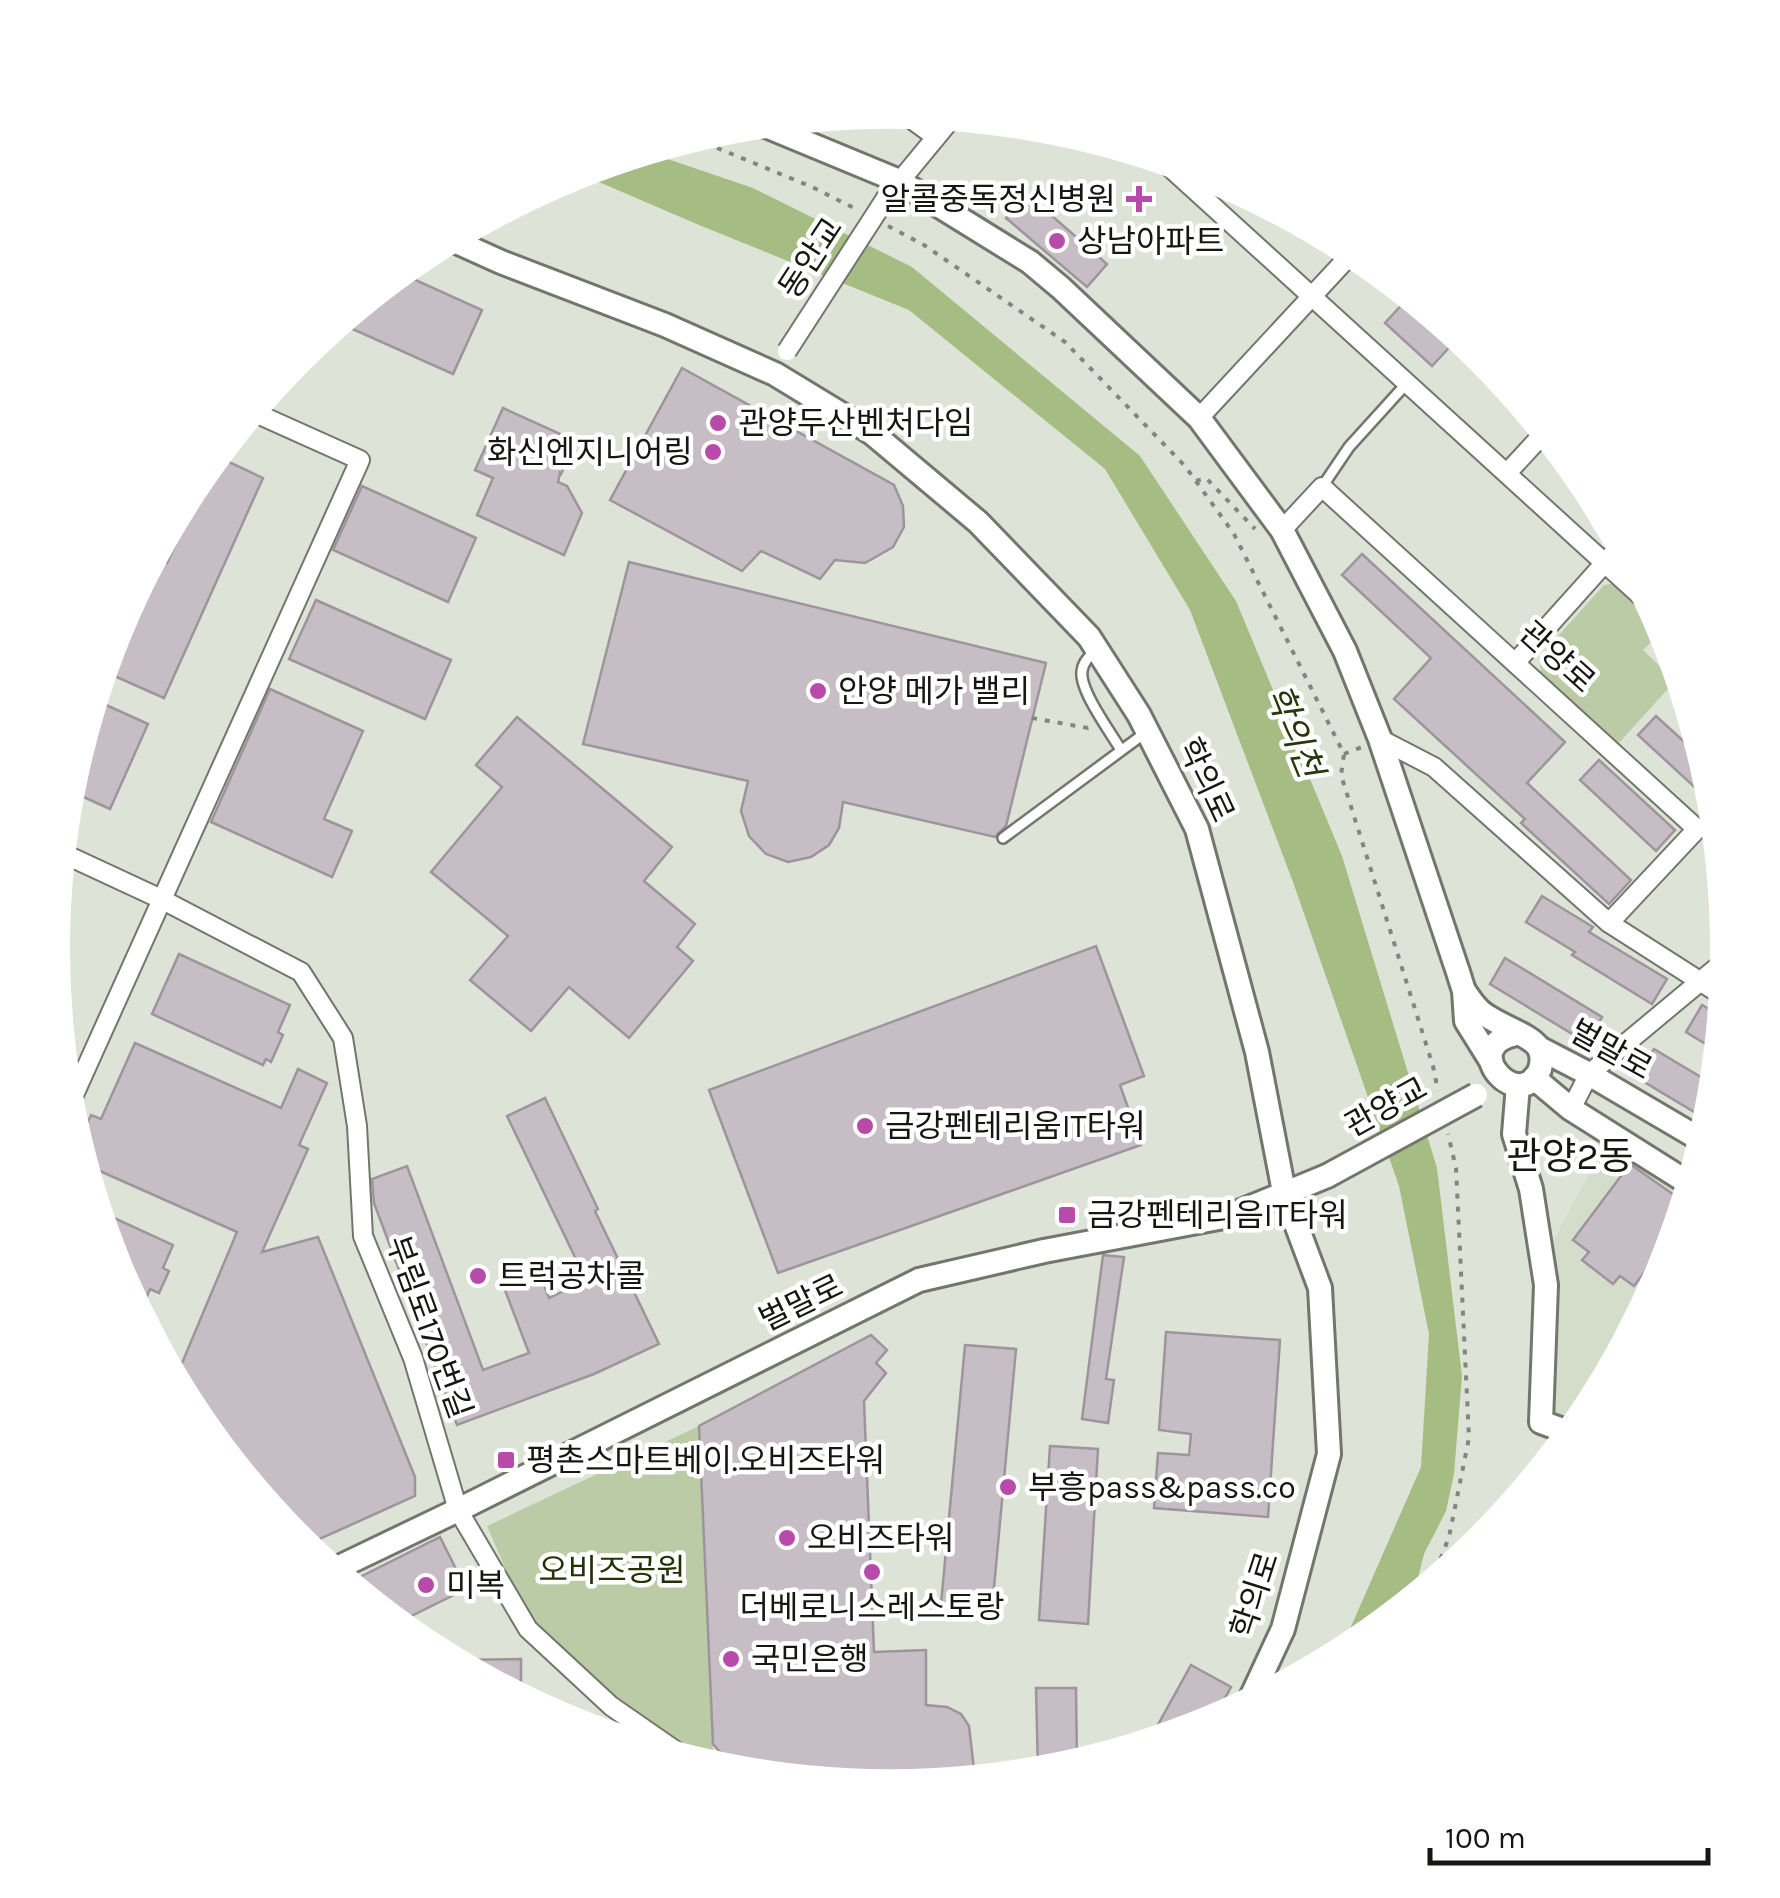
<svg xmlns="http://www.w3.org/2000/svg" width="1780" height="1898" font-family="Karla,'Noto Sans KR',sans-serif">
	<rect width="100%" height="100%" fill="#dee3d8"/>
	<path fill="#d4ddca" d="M1605,1145L1686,1197L1664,1270L1586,1415L1550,1459L1553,1406L1547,1252Z"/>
	<g fill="#bbcba5">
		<path d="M1615,583L1663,631L1643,650L1675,681L1618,744L1541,672L1539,657L1604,585Z"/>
		<path d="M699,1426L713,1744L712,1765L690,1756L548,1643L523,1609L487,1526Z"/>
	</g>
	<path fill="#a5bd82" d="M647,152L753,188L912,267L1140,456L1236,601L1342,856L1437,1168L1462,1376L1454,1474L1446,1511L1424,1554L1413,1598L1355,1646L1339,1654L1421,1467L1429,1334L1399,1186L1293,882L1190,610L1105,469L909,310L699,225L578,173Z"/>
	<g fill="#c7bdc5" stroke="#9e949c" stroke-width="2.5">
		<path d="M1027,194L1107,264L1087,287L1006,218Z"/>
		<path d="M400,273L482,310L453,374L339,323Z"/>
		<path d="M1409,297L1459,337L1432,366L1385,323Z"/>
		<path d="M682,368L894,485L903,506L904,527L893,547L865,563L835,560L820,579L761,551L742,571L610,500Z"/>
		<path d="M503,408L576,441L561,474L560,473L558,482L567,486L582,513L564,555L477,515L493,478L475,470Z"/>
		<path d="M216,456L263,478L164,698L103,671L116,628L154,557L167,563Z"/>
		<path d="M362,486L476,538L448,602L333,550Z"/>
		<path d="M1362,554L1565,742L1527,783L1631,880L1609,904L1521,823L1525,819L1394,699L1431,658L1342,575Z"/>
		<path d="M629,562L1046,663L1006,826L995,837L843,802L839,828L829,845L811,857L788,862L766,854L749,836L741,811L748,781L583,744Z"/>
		<path d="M316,600L451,660L425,719L289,659Z"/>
		<path d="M270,689L363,731L324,819L352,831L332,877L211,822Z"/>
		<path d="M95,700L148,724L110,809L68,790Z"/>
		<path d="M1656,716L1703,759L1712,786L1713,804L1638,735Z"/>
		<path d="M517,717L672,847L644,881L695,924L677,947L693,961L629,1038L569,987L531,1031L470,980L508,936L431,872L502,787L476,765Z"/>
		<path d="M1599,760L1675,830L1656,851L1580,780Z"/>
		<path d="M1542,896L1593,927L1589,932L1667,979L1652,1004L1572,955L1575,952L1526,922Z"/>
		<path d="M1096,946L1144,1076L1120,1085L1141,1145L778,1273L709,1090Z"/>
		<path d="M179,954L290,1005L278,1032L283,1035L271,1062L266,1059L263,1065L152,1014Z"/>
		<path d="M1505,958L1602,1017L1587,1043L1490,984Z"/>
		<path d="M1702,1005L1721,1016L1717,1051L1686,1032Z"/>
		<path d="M135,1043L281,1108L298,1069L327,1083L299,1145L308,1149L262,1252L318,1237L415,1477V1496L304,1546L193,1414L177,1383V1375L237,1232L84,1164L78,1144L91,1115L101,1119Z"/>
		<path d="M1654,1049L1714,1085L1709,1121L1636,1077Z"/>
		<path d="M545,1098L598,1209L595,1211L659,1344L594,1374L457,1425L374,1203L372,1179L407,1166L483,1370L529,1353L503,1285L539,1272L549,1298L586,1280L507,1116Z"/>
		<path d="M1630,1164L1684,1202L1675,1231L1634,1286L1620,1276L1613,1284L1582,1260L1589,1252L1573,1240Z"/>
		<path d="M99,1211L173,1245L163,1268L169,1271L159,1293L150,1289L140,1313L116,1269Z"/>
		<path d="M1103,1255L1124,1257L1106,1379L1114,1380L1108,1423L1082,1419Z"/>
		<path d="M1166,1332L1280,1340L1268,1517L1154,1508L1158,1453L1189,1455L1191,1434L1159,1430Z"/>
		<path d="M871,1335L887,1350L876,1363L886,1373L864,1401L874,1652L926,1650V1705L947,1707L961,1714L969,1726L975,1778L889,1786L789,1777L752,1769L726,1759L713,1744L699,1426Z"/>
		<path d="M965,1345L1016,1349L991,1620L940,1615Z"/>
		<path d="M1050,1446L1098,1449L1088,1624L1039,1620Z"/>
		<path d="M440,1537L466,1589L397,1623L372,1602L360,1577Z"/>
		<path d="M521,1659V1681H492L452,1660Z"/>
		<path d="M1191,1665L1231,1687L1212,1722L1149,1741Z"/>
		<path d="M1036,1688H1076L1077,1763L1053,1770L1038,1772Z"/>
	</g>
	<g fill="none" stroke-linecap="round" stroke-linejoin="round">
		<defs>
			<g id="lane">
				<path d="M1322,487L1349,447L1407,383"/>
				<path d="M1095,651C1089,656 1083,662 1082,671C1079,690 1111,733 1121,750"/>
				<path d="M1003,838L1145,733"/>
			</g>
			<g id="street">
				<path d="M903,113L936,137"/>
				<path d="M1163,161L1652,606"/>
				<path d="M886,198L952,118"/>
				<path d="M1199,418L1353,252"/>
				<path d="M1507,473L1544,433"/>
				<path d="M1282,530L1322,487L1697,829L1609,923"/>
				<path d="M1515,663L1620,546"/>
				<path d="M1380,739L1434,767L1609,923L1723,996"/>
				<path d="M62,853L161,899L301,972L343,1038L357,1126L363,1236L413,1358L458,1510L528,1629L611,1706L686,1758"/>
				<path d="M68,1108L360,460L253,412"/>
				<path d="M1571,1109L1589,1074L1726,960"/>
			</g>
			<g id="secondary">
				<path d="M761,124L899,181L1030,262L1061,288L1199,418L1282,530L1345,651L1380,739L1458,972L1464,991L1466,1021L1491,1061"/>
				<path d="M450,239L501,262L665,325L775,374L872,433L978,522L1089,637L1139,715L1197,829L1257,1052L1284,1192L1320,1288L1329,1454L1283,1629L1249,1702"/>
				<path d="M1465,992C1469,998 1474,1005 1479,1010C1493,1024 1530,1034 1538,1047C1542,1053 1542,1062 1540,1069C1521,1116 1455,1047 1516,1034"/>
				<path d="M1539,1048L1589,1074L1703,1141"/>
				<path d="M1534,1078L1571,1109L1690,1184"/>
				<path d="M1518,1085L1514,1134L1531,1189L1546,1285L1541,1422L1571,1433"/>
				<path d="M333,1570L458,1510L919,1280L1044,1251L1229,1216L1327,1176"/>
			</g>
		</defs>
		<use href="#lane" stroke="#72766c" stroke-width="14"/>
		<use href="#street" stroke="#72766c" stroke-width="22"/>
		<use href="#secondary" stroke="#72766c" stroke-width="28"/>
		<g stroke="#82867e" stroke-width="4" stroke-dasharray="5 8" stroke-linecap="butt">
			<path d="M693,138L812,187L858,210"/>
			<path d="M888,226L924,245L1065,342L1185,466L1234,534L1344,754L1341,775L1433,1066L1438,1091"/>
			<path d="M1196,481L1206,478L1255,529"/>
			<path d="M1032,718L1088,728L1090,727"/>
			<path d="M1344,754L1362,747"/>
			<path d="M1431,1583L1449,1537L1469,1438L1456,1168L1448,1134"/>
		</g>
		<use href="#lane" stroke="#fff" stroke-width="9"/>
		<use href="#street" stroke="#fff" stroke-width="18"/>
		<use href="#secondary" stroke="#fff" stroke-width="22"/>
		<defs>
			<path id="street-bridge" d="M787,351L886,198"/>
			<path id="secondary-bridge" d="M1327,1176L1476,1095"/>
		</defs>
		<use href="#street-bridge" stroke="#72766c" stroke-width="22" stroke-linecap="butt"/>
		<use href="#secondary-bridge" stroke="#72766c" stroke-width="28" stroke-linecap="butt"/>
		<use href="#street-bridge" stroke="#fff" stroke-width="18"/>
		<use href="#secondary-bridge" stroke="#fff" stroke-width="22"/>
	</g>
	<g fill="#b84baa" stroke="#fff" stroke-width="4">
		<path d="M1134 184h10v10h10v10h-10v10h-10v-10h-10v-10h10z"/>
		<circle cx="1057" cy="241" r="10"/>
		<circle cx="718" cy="423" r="10"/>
		<circle cx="713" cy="452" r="10"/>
		<circle cx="818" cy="691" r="10"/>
		<circle cx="865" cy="1126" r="10"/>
		<rect x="1057" y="1205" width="20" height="20" rx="5"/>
		<circle cx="478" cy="1276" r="10"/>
		<rect x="496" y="1450" width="20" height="20" rx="5"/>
		<circle cx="1008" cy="1487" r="10"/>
		<circle cx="787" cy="1538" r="10"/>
		<circle cx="872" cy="1572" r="10"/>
		<circle cx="426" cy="1585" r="10"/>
		<circle cx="731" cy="1659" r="10"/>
	</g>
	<g text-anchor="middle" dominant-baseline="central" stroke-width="9" stroke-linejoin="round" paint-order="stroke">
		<g font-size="32" fill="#161713" stroke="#fff" text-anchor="start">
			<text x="1116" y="199" text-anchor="end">알콜중독정신병원</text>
			<text x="1077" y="241">상남아파트</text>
			<text x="738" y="423">관양두산벤처다임</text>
			<text x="693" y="452" text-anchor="end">화신엔지니어링</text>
			<text x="838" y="691">안양 메가 밸리</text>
			<text x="885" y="1126">금강펜테리움IT타워</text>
			<text x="1087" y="1215">금강펜테리음IT타워</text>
			<text x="498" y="1276">트럭공차콜</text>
			<text x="526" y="1460">평촌스마트베이.오비즈타워</text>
			<text x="1028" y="1487">부흥pass&amp;pass.co</text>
			<text x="807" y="1538">오비즈타워</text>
			<text x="446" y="1585">미복</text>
			<text x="872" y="1607" text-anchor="middle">더베로니스레스토랑</text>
			<text x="751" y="1659">국민은행</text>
		</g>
		<g font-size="32" fill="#161713" stroke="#fff">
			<text transform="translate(811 258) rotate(-57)">동안교</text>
			<text transform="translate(1557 657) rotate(42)">관양로</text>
			<text transform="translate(1206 780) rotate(65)">학의로</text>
			<text transform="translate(1611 1050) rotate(29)">벌말로</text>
			<text transform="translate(1386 1107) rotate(-29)">관양교</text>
			<text transform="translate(801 1303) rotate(-26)">벌말로</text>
			<text transform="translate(429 1327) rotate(70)">부림로170번길</text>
			<text transform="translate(1255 1595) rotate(-72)">학의로</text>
		</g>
		<g font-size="32" fill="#233104" stroke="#fff">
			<text x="612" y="1570">오비즈공원</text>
		</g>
		<g font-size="35" font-style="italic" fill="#28370b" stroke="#fff">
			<text transform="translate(1294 731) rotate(68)">학의천</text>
		</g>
		<g font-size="38" fill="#161713" stroke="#fff">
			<text x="1570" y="1156">관양2동</text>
		</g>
	</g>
	<path d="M0 0H1780V1898H0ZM70 949a820 820 0 1 1 1640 0a820 820 0 1 1-1640 0Z" fill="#fff" fill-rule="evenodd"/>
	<path d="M1430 1848v15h278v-15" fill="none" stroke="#161713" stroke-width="5"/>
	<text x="1445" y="1848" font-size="30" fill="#161713" stroke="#ffffff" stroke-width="8" paint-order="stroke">100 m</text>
</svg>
